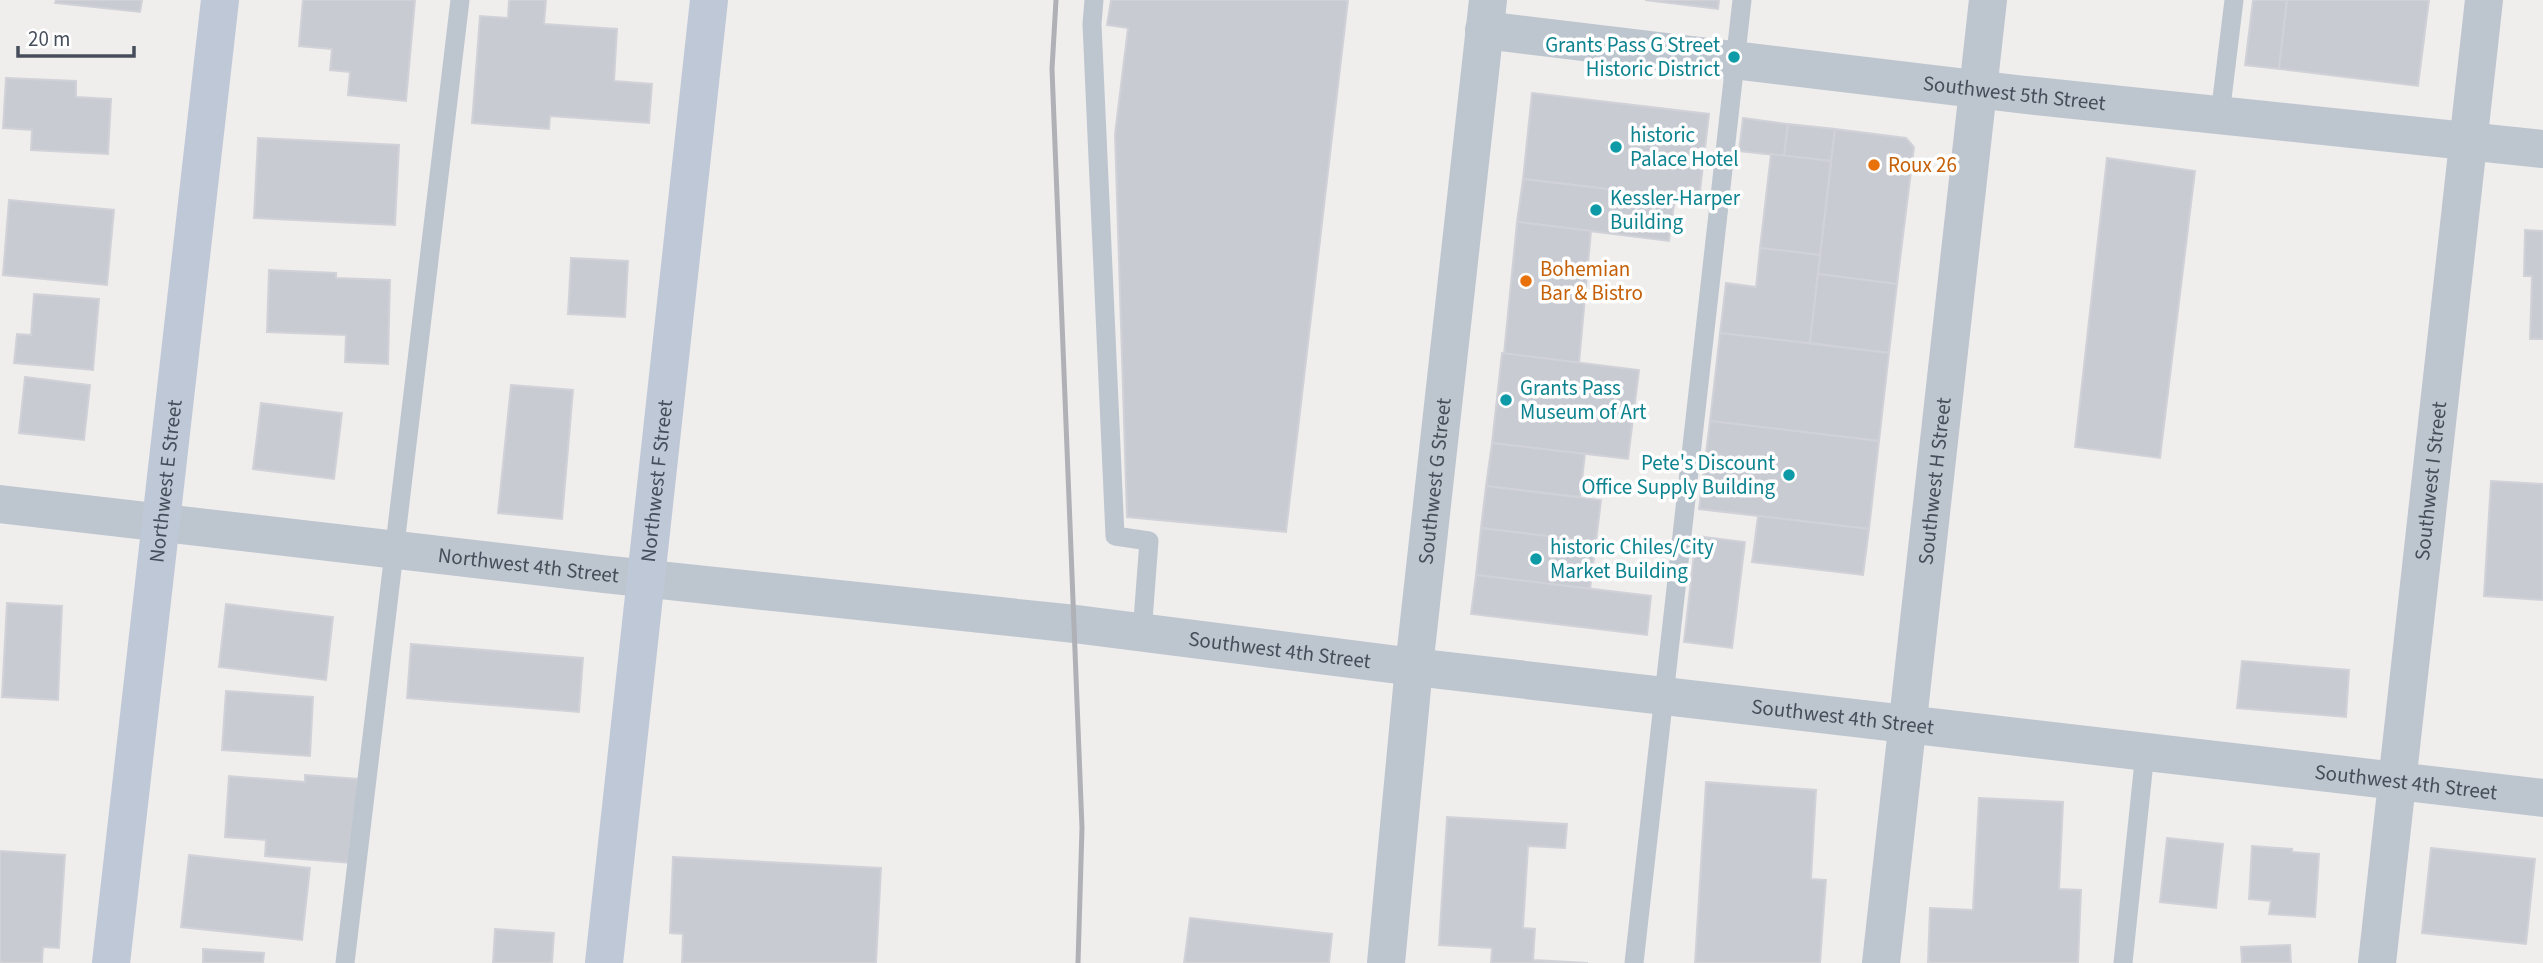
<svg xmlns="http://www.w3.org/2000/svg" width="2543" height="963" font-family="'Source Sans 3',sans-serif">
	<rect width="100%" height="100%" fill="#f0eded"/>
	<g fill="#c9cbd3" stroke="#d1d2d8" stroke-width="2">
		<path d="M56,0H142L140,12L55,3Z"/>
		<path d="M303,0H415L406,101L348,95L350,72L330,70L332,49L299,46Z"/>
		<path d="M509,0H546L544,24L617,29L614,81L652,84L649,123L550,116L549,129L472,123L480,16L508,18Z"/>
		<path d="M1111,0H1348L1286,532L1127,517L1115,134L1128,28L1107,25Z"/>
		<path d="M1645,0H1719L1718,9Z"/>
		<path d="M2253,0H2287L2279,69L2245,65Z"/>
		<path d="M2287,0H2429L2418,86L2279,69Z"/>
		<path d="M6,78L76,81V97L111,99L108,154L31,150L32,130L3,128Z"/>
		<path d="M1532,93L1709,114L1699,200L1523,179Z"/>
		<path d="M1743,118L1788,124L1784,156L1739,151Z"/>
		<path d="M1788,124L1835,129L1831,161L1784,156Z"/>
		<path d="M1835,129L1906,138L1914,147L1897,284L1818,274Z"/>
		<path d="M258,138L399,145L395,225L254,218Z"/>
		<path d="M1771,154L1831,161L1820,255L1760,248Z"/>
		<path d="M2107,158L2195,171L2160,458L2075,447Z"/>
		<path d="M1523,179L1675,197L1669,241L1517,222Z"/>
		<path d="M9,200L114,210L107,285L3,275Z"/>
		<path d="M1517,222L1591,231L1579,363L1504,354Z"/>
		<path d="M2525,230L2543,231V339H2530L2532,276H2524Z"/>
		<path d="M1760,248L1820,255L1810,343L1720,333L1726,283L1756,287Z"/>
		<path d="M571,258L628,261L625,317L568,314Z"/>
		<path d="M269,270L336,273V278L390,280L388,364L345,362L346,335L267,332Z"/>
		<path d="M1818,274L1897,284L1889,353L1810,343Z"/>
		<path d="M34,294L99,299L93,370L14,363L17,334L31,335Z"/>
		<path d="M1720,333L1889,353L1879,441L1710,421Z"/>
		<path d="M1502,353L1639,370L1628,459L1492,443Z"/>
		<path d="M25,377L90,385L84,440L19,433Z"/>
		<path d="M511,385L573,390L562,519L498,513Z"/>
		<path d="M261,403L342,413L334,479L253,469Z"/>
		<path d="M1710,421L1879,441L1869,529L1699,509Z"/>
		<path d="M1492,443L1585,454L1580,497L1486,486Z"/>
		<path d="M2491,481L2543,484V600L2484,596Z"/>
		<path d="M1486,486L1601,500L1596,542L1481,528Z"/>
		<path d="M1758,516L1869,529L1863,575L1752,562Z"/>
		<path d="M1481,528L1596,542L1590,589L1476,575Z"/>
		<path d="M1696,536L1745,542L1732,648L1684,642Z"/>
		<path d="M1476,575L1651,596L1647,635L1471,614Z"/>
		<path d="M7,603L62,606L58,700L2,697Z"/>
		<path d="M226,604L333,617L326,680L219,667Z"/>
		<path d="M411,644L583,658L579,712L407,698Z"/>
		<path d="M2242,661L2349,670L2346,717L2237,708Z"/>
		<path d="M226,691L313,697L310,756L222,750Z"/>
		<path d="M305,775L358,779L351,863L265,856L266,840L225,837L229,776L305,782Z"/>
		<path d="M1706,782L1816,790L1811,879L1826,880L1820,963H1695Z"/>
		<path d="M1979,798L2063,802L2059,889L2081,890L2078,963H1928L1930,908L1973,910Z"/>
		<path d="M1447,817L1567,824L1565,848L1528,846L1523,928L1535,929L1533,960L1588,963H1491L1492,948L1439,945Z"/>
		<path d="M2167,838L2223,844L2216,908L2160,902Z"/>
		<path d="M2252,846L2292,849V852L2319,854L2315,917L2269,914L2271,901L2249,899Z"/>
		<path d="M2431,848L2535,859L2526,944L2422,933Z"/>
		<path d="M0,851L65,855L59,948L43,947L42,963H0Z"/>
		<path d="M189,855L310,868L302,940L181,927Z"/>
		<path d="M673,857L881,868L876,963H682L683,934L670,933Z"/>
		<path d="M1190,918L1332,934L1329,963H1184Z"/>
		<path d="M495,929L554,933L552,963H493Z"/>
		<path d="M2290,945L2291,963H2242L2241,947Z"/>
		<path d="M203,949L264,953L263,963H203Z"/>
	</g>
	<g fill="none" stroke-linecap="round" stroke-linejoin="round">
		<g stroke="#bdc6cf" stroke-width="19">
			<path d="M1094,0L1092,24L1115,536L1149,541L1142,633"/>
			<path d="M2220,115L2234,0"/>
			<path d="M345,963L460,0"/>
			<path d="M1634,963L1742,0"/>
			<path d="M2123,963L2145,752"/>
		</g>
		<g stroke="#bdc6cf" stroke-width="38">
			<path id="s1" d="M1484,30L2017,94L2543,149"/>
			<path d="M1386,963L1414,667"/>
			<path id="s2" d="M1881,963L1988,0"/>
			<path id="s3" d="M2377,963L2484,0"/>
		</g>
		<g stroke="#bdc6cf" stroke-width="38">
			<path id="s4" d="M0,504L603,574L1075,624L1414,667L2543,798"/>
			<path id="s5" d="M1414,667L1488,0"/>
		</g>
		<g stroke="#bfc8d6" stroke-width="38">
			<path id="s6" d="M111,963L220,0"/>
			<path id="s7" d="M604,963L709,0"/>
		</g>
		<path stroke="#afb1b7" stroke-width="5" d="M1056,0L1052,69L1082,828L1078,963"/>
	</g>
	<g fill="#0f9aa8" stroke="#fff" stroke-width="2.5">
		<circle cx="1734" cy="57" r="7"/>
		<circle cx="1616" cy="147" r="7"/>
		<circle cx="1596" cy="210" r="7"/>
		<circle cx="1506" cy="400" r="7"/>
		<circle cx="1789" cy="475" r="7"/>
		<circle cx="1536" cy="559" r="7"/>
	</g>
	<g fill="#e8710a" stroke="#fff" stroke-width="2.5">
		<circle cx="1874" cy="165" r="7"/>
		<circle cx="1526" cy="281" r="7"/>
	</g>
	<g text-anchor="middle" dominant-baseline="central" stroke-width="7" stroke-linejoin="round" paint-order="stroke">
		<g font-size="21" fill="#0d838f" stroke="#fff" text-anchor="start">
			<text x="1720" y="45" text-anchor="end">Grants Pass G Street<tspan x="1720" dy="24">Historic District</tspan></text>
			<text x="1630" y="135">historic<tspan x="1630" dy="24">Palace Hotel</tspan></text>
			<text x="1610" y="198">Kessler-Harper<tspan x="1610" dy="24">Building</tspan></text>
			<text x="1520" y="388">Grants Pass<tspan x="1520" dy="24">Museum of Art</tspan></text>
			<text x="1775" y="463" text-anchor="end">Pete's Discount<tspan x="1775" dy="24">Office Supply Building</tspan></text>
			<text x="1550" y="547">historic Chiles/City<tspan x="1550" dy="24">Market Building</tspan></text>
		</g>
		<g font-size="21" fill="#454e5a" stroke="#fff">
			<text stroke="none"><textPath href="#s1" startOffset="534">Southwest 5th Street</textPath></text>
			<text stroke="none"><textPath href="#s7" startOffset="485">Northwest F Street</textPath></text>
			<text stroke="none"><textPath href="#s5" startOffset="187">Southwest G Street</textPath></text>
			<text stroke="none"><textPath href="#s6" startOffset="485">Northwest E Street</textPath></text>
			<text stroke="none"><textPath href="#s2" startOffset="485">Southwest H Street</textPath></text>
			<text stroke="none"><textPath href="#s3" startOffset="485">Southwest I Street</textPath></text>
			<text stroke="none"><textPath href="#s4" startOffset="532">Northwest 4th Street</textPath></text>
			<text stroke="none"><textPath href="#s4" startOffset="1288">Southwest 4th Street</textPath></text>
			<text stroke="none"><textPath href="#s4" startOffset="1855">Southwest 4th Street</textPath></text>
			<text stroke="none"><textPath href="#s4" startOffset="2422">Southwest 4th Street</textPath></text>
		</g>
		<g font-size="21" fill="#c56008" stroke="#fff" text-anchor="start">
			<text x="1888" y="165">Roux 26</text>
			<text x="1540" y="269">Bohemian<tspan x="1540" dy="24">Bar &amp; Bistro</tspan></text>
		</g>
	</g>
	<path d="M18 46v10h116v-10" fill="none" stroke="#454e5a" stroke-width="3.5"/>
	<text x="28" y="46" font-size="21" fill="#454e5a" stroke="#ffffff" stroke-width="5" paint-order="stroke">20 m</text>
</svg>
